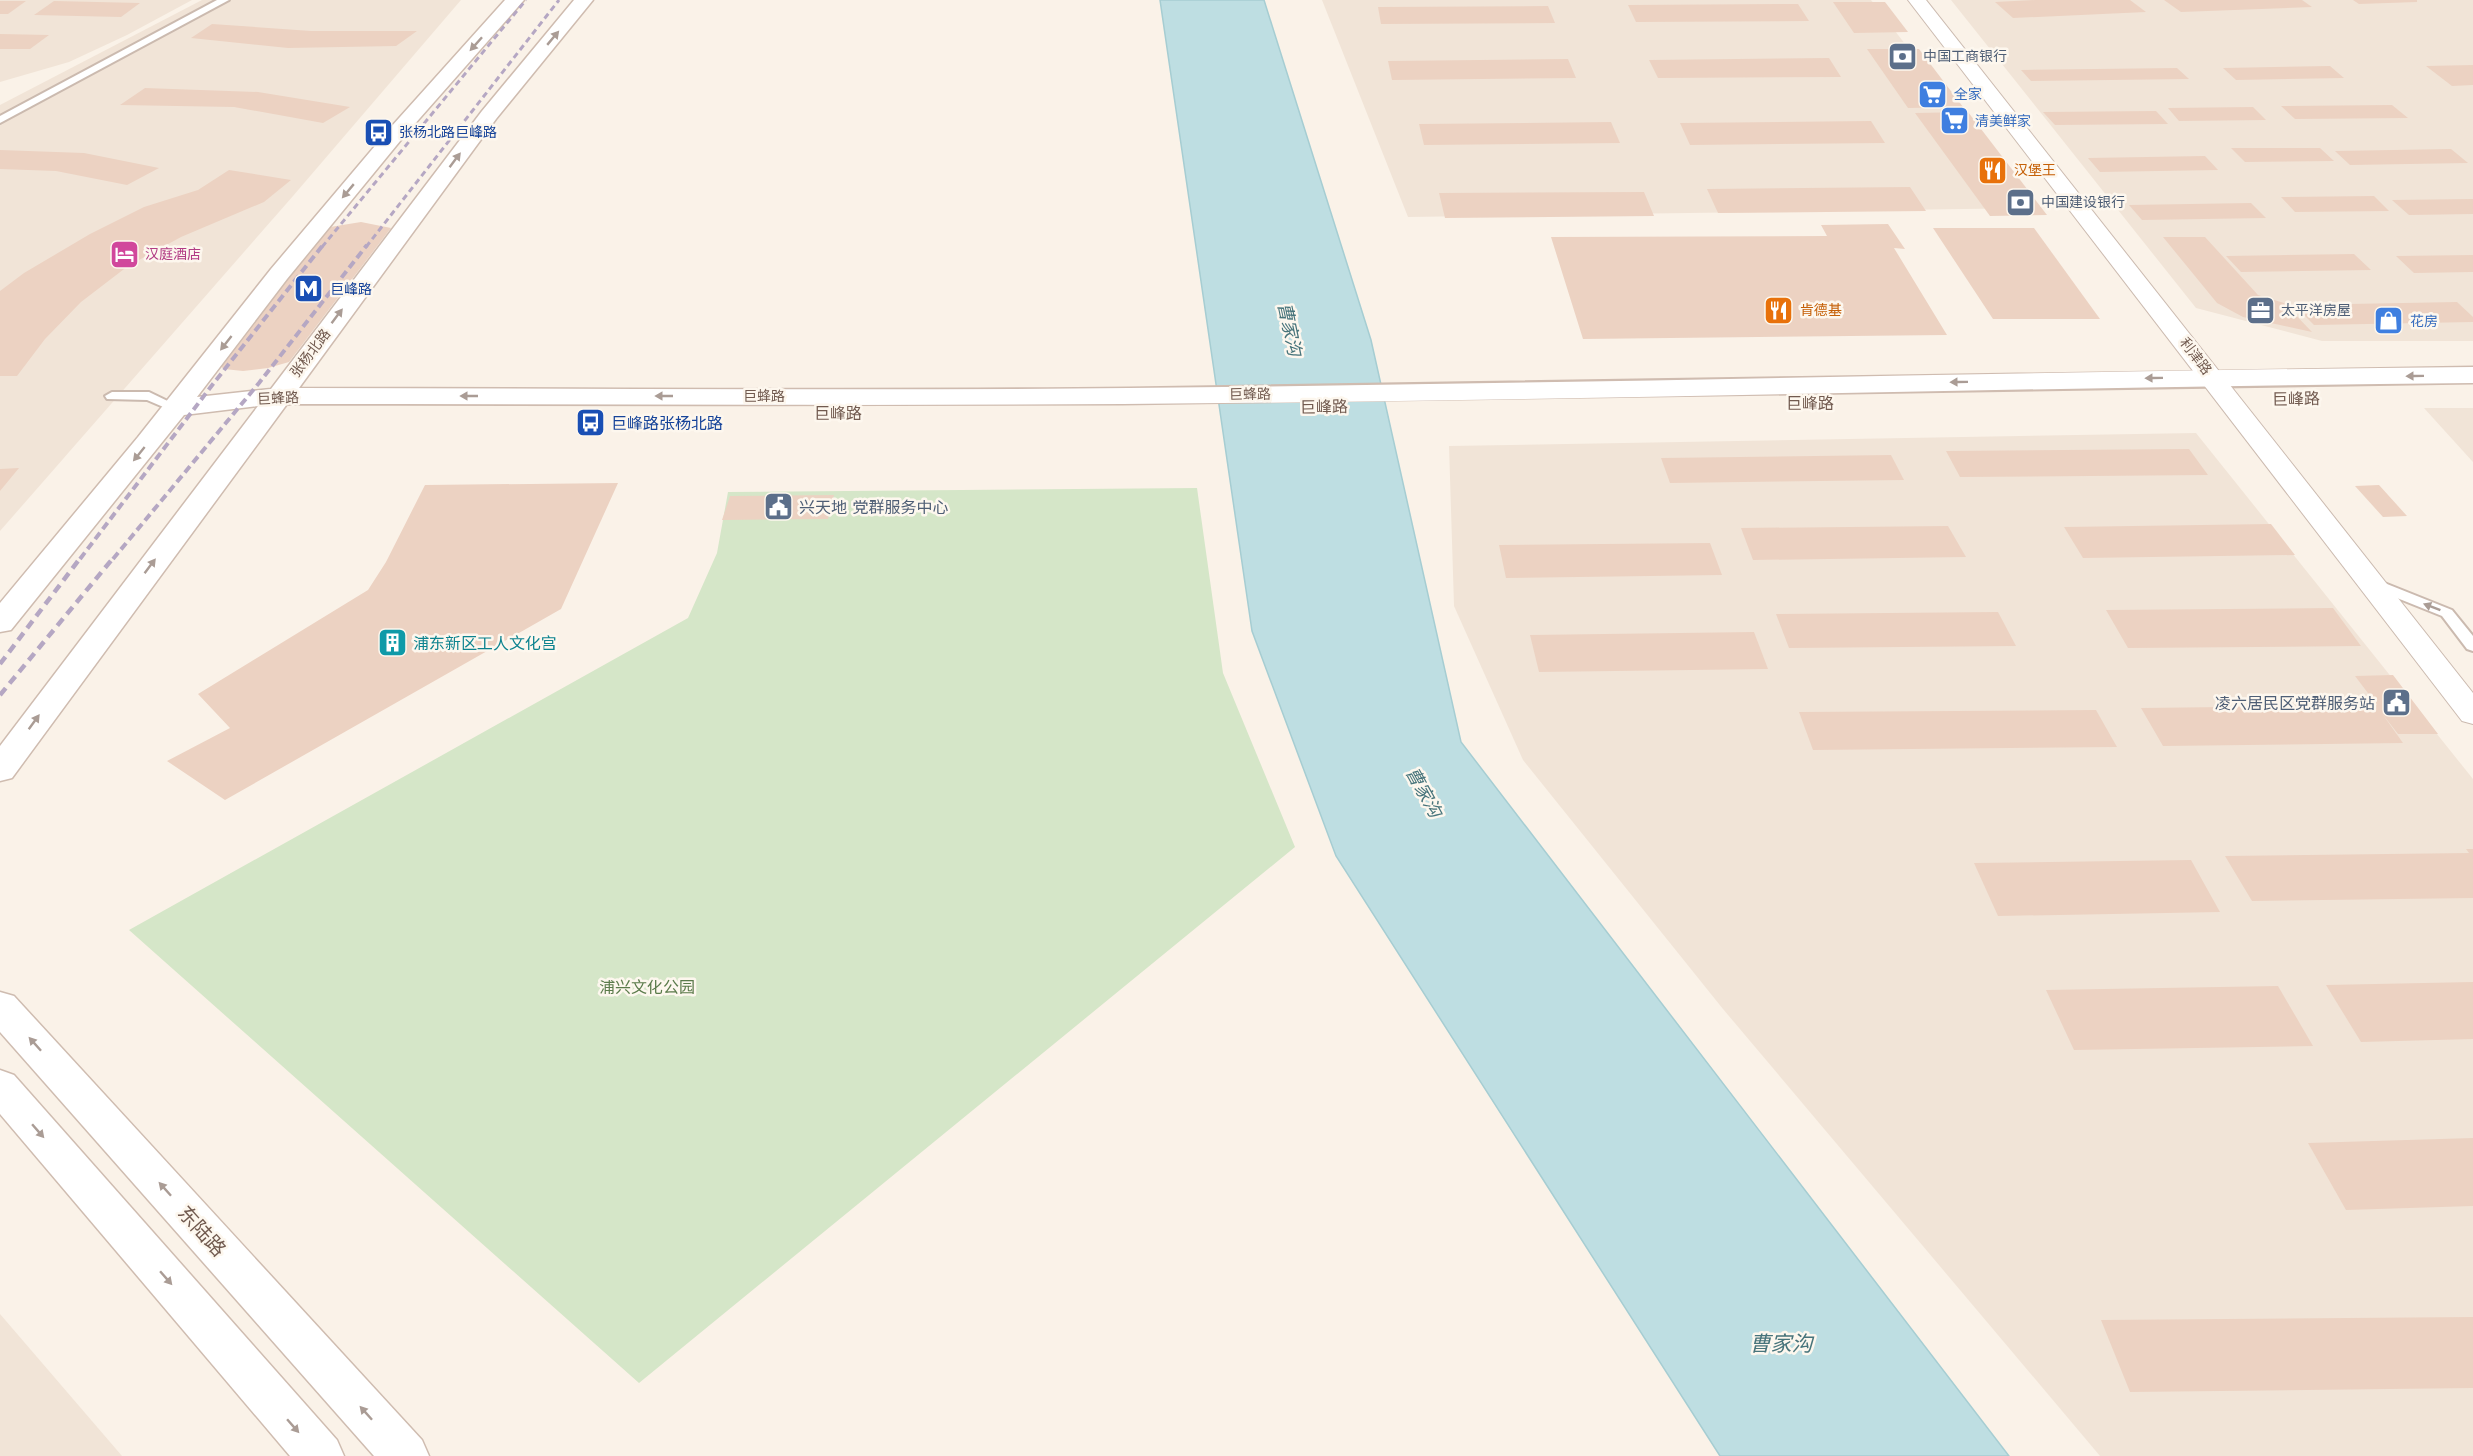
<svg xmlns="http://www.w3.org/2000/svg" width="2473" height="1456" font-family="'Work Sans','Noto Sans SC',sans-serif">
	<rect width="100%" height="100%" fill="#faf2e8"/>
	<g fill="#f1e4d7">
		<path d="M0,0H192L127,35L69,62L0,82Z"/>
		<path d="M202,0H461L293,196L0,531V105Z"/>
		<path d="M1322,0H1871L2032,208L1408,217Z"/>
		<path d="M1951,0H2473V341H2322L2196,308Z"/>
		<path d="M2424,408H2473V462Z"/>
		<path d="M2196,433L2473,779V1456H2100L1723,1009L1523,760L1454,606L1449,446Z"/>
		<path d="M0,1314L122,1456H0Z"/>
	</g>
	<path fill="#d5e6c8" d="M1197,488L1223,673L1295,847L639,1383L129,930L688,618L717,553L728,492Z"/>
	<path fill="#bedee2" stroke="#a6cdd2" stroke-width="1.5" d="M1160,0H1264L1371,340L1461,742L2009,1456H1720L1336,856L1252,631Z"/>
	<g fill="#ecd2c2">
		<path d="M2035,0H2130L2146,12L2013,18L1995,2Z"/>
		<path d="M2164,0H2302L2312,7L2181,12Z"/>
		<path d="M2353,0H2417V2L2359,4Z"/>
		<path d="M0,1H26L8,14H0Z"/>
		<path d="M54,1L140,3L121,17L34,15Z"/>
		<path d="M1833,2H1885L1908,32L1854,33Z"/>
		<path d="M1798,4L1809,21L1636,22L1628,5Z"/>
		<path d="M1548,6L1555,23L1381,24L1378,7Z"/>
		<path d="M212,24L311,31H417L396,46L288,48L191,38Z"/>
		<path d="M0,34L49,35L30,49H0Z"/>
		<path d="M1867,49H1919L1963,107L1908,108Z"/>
		<path d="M1829,58L1841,77L1658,78L1649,60Z"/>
		<path d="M1568,59L1576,78L1392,80L1388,61Z"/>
		<path d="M2473,65V85L2452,86L2426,66Z"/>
		<path d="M2330,66L2344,78L2236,80L2223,68Z"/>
		<path d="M2177,68L2189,79L2031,81L2021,70Z"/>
		<path d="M145,88L258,92L350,107L323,123L234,107L120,105Z"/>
		<path d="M2392,105L2408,118L2295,119L2281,106Z"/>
		<path d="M2253,107L2266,120L2179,121L2168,108Z"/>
		<path d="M2156,111L2168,124L2055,125L2043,112Z"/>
		<path d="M1968,112L2047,215L1990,216L1915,113Z"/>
		<path d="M1871,121L1885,143L1690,145L1680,123Z"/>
		<path d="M1611,122L1620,143L1424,145L1419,124Z"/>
		<path d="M2231,148H2320L2334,161L2245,162Z"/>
		<path d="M2451,149L2468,163L2350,165L2335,151Z"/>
		<path d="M0,150L84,153L159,168L127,185L56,171L0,169Z"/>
		<path d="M2205,156L2218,170L2100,172L2088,158Z"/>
		<path d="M229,170L291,180L264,202L181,237L128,266L81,302L45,339L17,376H0V291L24,273L90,234L144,207L198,190Z"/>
		<path d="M1910,187L1926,211L1718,213L1707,189Z"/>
		<path d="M1644,192L1654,216L1445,218L1439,193Z"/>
		<path d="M2374,196L2389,211L2295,212L2281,197Z"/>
		<path d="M2473,199V214L2409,215L2392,200Z"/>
		<path d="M2251,203L2266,218L2142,220L2129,205Z"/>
		<path d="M361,222L391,228L289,362L268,368L243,371L224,369L214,361L324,228Z"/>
		<path d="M1888,224L1905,249L1894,248L1947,335L1583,339L1551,237L1827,236L1821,225Z"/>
		<path d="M1933,228H2034L2100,319H1993Z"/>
		<path d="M2163,237H2205L2258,295L2284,303L2312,332L2243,317L2217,303Z"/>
		<path d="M2354,254L2371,270L2241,272L2226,256Z"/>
		<path d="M2473,255V272L2414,273L2396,256Z"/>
		<path d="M2457,302L2473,317V322L2314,325L2294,305Z"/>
		<path d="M2189,449L2208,475L1960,477L1946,451Z"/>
		<path d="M1891,455L1904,480L1670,483L1661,458Z"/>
		<path d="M19,468L0,491V469Z"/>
		<path d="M618,483L561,609L225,800L167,761L230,728L198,694L368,590L386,562L425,485Z"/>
		<path d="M2379,485L2407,516L2383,517L2355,486Z"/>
		<path d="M834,495L828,519L722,520L730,496Z"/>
		<path d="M2271,524L2295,555L2083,558L2064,527Z"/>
		<path d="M1948,526L1966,557L1753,560L1741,528Z"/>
		<path d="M1710,543L1722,575L1506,578L1499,545Z"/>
		<path d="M2333,608L2361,646L2128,648L2106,610Z"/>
		<path d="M1998,612L2016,646L1789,648L1776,614Z"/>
		<path d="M1754,632L1768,669L1539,672L1530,635Z"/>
		<path d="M2393,675L2438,734H2398L2381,712L2403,743L2163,746L2141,708L2377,705L2355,676Z"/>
		<path d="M2096,710L2117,747L1813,750L1799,712Z"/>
		<path d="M2466,849H2473V898L2252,901L2225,856L2469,853Z"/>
		<path d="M2191,860L2220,912L1998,916L1974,863Z"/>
		<path d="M2473,982V1039L2361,1042L2326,985Z"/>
		<path d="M2278,986L2313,1046L2074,1050L2046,990Z"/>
		<path d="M2473,1138V1206L2346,1210L2308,1143Z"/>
		<path d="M2473,1317V1388L2130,1392L2101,1320Z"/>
	</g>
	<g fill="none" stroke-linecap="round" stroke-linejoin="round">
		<defs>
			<g id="lane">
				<path d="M217,0H229L0,123V116Z"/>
				<path d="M112,392H149L182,408L175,412L147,400L107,399L105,396Z"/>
				<path d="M2372,578L2452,610L2473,636V651L2467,649L2442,616L2367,586L2364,583Z"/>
			</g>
			<path id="street" d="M1908,0H1926L2473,693V724L2462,721Z"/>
			<g id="secondary">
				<path d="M505,0H524L405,135L287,279L197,397L271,389L482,111L574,0H593L496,119L299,388C575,388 852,391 1129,388C1577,384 2025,371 2473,367V383C2023,387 1572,401 1122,404C844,406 565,404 287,404L12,778L0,781V746L258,406L184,415L11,630L0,632V603L138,437L271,269L391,127Z"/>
				<path d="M0,992L14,996L422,1440L429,1456H374L0,1032Z"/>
				<path d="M0,1070L14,1075L337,1440L344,1456H290L0,1114Z"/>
			</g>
		</defs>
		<use href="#lane" stroke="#cbbaaf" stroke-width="4"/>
		<use href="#street" stroke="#cbbaaf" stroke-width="2"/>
		<use href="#secondary" stroke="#cfbcb0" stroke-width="3"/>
		<use href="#lane" fill="#fff" fill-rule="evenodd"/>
		<use href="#street" fill="#fff" fill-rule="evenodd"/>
		<use href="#secondary" fill="#fff" fill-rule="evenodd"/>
		<g stroke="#b5a7c3" stroke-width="3" stroke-dasharray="6 4" stroke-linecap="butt">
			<path d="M322,247L526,0"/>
			<path d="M366,247L559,0"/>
		</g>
		<g stroke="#b5a7c3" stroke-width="4" stroke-dasharray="8 4.5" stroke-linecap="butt">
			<path d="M80,559L213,384L323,245"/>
			<path d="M113,559L259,383L367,245"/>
		</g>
		<g stroke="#b5a7c3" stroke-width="4.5" stroke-dasharray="9 6" stroke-linecap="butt">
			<path d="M0,664L81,557"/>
			<path d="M0,695L114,557"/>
		</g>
	</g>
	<defs><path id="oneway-solid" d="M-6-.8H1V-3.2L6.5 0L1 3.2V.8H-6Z" transform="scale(1.5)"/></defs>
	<g fill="#aa9c95">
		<use href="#oneway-solid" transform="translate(553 38) rotate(-50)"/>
		<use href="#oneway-solid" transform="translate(476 44) rotate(132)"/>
		<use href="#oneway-solid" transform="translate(455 160) rotate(-53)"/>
		<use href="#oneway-solid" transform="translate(348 191) rotate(130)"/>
		<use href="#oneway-solid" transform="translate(337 316) rotate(-53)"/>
		<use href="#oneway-solid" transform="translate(226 343) rotate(128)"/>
		<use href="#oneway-solid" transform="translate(2415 376) rotate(179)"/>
		<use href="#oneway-solid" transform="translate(2154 378) rotate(179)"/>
		<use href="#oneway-solid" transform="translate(1959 382) rotate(179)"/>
		<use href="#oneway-solid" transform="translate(469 396) rotate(180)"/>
		<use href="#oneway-solid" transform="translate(664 396) rotate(180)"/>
		<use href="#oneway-solid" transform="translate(139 454) rotate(129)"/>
		<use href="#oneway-solid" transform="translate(150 566) rotate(-53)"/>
		<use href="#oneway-solid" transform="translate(2432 607) rotate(-159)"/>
		<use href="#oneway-solid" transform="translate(34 722) rotate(-54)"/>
		<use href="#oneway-solid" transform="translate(35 1044) rotate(-132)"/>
		<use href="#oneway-solid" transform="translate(38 1131) rotate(49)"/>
		<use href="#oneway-solid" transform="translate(165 1189) rotate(-132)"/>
		<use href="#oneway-solid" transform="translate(166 1278) rotate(49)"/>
		<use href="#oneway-solid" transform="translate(366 1413) rotate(-132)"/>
		<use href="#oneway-solid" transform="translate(293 1426) rotate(49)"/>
	</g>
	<defs>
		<symbol id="bank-square" viewBox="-11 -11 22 22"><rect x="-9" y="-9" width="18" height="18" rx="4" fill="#5c6f8a" stroke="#fdf7ee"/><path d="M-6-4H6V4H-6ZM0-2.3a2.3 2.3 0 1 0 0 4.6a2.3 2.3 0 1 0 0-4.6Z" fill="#fff"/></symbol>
		<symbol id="supermarket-square" viewBox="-11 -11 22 22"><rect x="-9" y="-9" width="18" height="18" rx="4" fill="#3f7fe0" stroke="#fdf7ee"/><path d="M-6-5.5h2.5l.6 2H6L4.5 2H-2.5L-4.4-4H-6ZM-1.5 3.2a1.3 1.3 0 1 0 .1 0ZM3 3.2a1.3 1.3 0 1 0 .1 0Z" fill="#fff"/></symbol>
		<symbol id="bus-square" viewBox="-11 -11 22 22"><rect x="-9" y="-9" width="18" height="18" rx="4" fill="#1a4fb4" stroke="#fdf7ee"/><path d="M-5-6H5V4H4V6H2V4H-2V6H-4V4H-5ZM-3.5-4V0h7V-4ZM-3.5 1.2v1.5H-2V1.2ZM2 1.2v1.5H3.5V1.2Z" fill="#fff"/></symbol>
		<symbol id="restaurant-square" viewBox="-11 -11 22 22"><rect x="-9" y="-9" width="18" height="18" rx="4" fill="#e8710a" stroke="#fdf7ee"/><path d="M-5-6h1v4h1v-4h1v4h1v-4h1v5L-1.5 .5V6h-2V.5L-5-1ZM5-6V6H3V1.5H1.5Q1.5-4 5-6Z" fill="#fff"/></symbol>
		<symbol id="hotel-square" viewBox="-11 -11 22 22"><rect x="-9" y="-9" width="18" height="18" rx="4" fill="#d1479c" stroke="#fdf7ee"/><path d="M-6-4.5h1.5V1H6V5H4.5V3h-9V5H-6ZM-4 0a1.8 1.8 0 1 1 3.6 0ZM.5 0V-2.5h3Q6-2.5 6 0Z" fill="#fff"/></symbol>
		<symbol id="metro-square" viewBox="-11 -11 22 22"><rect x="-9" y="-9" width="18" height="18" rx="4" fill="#1a4fb4" stroke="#fdf7ee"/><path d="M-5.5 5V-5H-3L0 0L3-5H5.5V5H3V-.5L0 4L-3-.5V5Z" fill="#fff"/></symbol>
		<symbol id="office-square" viewBox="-11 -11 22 22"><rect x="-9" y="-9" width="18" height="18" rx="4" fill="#5c6f8a" stroke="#fdf7ee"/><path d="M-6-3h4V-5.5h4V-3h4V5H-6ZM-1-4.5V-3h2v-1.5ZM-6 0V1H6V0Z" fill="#fff"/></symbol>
		<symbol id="shop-square" viewBox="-11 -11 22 22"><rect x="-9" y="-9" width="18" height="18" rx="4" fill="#3f7fe0" stroke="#fdf7ee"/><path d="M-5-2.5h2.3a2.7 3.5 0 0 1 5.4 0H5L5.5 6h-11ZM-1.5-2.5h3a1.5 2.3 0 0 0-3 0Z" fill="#fff"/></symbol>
		<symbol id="civic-square" viewBox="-11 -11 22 22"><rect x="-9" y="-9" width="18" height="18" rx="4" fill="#5c6f8a" stroke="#fdf7ee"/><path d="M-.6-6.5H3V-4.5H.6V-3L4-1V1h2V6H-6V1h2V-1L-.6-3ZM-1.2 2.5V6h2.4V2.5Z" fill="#fff"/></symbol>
		<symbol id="building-square" viewBox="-11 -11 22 22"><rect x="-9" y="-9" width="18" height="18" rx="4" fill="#0f9aa8" stroke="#fdf7ee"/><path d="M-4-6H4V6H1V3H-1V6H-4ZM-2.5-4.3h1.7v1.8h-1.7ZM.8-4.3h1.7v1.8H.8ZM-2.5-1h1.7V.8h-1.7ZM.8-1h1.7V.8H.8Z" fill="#fff"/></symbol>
	</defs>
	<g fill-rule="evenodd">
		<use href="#bank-square" x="1886" y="40" width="33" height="33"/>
		<use href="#supermarket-square" x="1916" y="78" width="33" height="33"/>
		<use href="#supermarket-square" x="1938" y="104" width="33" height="33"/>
		<use href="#bus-square" x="362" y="116" width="33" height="33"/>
		<use href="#restaurant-square" x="1976" y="154" width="33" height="33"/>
		<use href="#bank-square" x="2004" y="186" width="33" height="33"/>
		<use href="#hotel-square" x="108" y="238" width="33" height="33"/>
		<use href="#metro-square" x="292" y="272" width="33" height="33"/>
		<use href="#restaurant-square" x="1762" y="294" width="33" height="33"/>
		<use href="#office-square" x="2244" y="294" width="33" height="33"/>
		<use href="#shop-square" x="2372" y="304" width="33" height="33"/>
		<use href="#bus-square" x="574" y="406" width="33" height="33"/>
		<use href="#civic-square" x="762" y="490" width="33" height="33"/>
		<use href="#building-square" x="376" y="626" width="33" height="33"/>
		<use href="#civic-square" x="2380" y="686" width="33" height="33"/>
	</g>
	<g text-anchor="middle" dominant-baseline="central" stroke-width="5" stroke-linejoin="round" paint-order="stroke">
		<g font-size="14" fill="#4e5e75" stroke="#fdf7ee" text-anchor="start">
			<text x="1923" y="56">中国工商银行</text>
			<text x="2041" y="202">中国建设银行</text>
			<text x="2281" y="310">太平洋房屋</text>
		</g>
		<g font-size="14" fill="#366cbe" stroke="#fdf7ee" text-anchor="start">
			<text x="1954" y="94">全家</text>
			<text x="1975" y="121">清美鲜家</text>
			<text x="2410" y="321">花房</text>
		</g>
		<g font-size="14" fill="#164399" stroke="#fdf7ee" text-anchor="start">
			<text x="399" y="132">张杨北路巨峰路</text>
			<text x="330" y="289">巨峰路</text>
		</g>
		<g font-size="14" fill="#c56008" stroke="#fdf7ee" text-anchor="start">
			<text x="2014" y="170">汉堡王</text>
			<text x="1800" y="310">肯德基</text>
		</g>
		<g font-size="14" fill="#b23c85" stroke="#fdf7ee" text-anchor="start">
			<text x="145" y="254">汉庭酒店</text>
		</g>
		<g font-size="14" fill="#715a4f" stroke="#fdf7ee">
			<text transform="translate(310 353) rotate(-53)">张杨北路</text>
			<text transform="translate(2196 356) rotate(53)">利津路</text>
			<text transform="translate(1250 394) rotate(-1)">巨蜂路</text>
			<text x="764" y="396">巨蜂路</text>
			<text transform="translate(278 398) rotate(-3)">巨蜂路</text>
		</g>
		<g font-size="16" fill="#715a4f" stroke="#fdf7ee">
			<text transform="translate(2296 399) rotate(-1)">巨峰路</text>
			<text x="1810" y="403">巨峰路</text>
			<text transform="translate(1324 407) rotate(-1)">巨峰路</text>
			<text x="838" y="413">巨峰路</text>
		</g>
		<g font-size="16" fill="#164399" stroke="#fdf7ee" text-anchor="start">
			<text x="611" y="423">巨峰路张杨北路</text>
		</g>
		<g font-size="16" fill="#4e5e75" stroke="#fdf7ee" text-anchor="start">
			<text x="799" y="507">兴天地 党群服务中心</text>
			<text x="2375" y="703" text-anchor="end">凌六居民区党群服务站</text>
		</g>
		<g font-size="16" fill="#0d838f" stroke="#fdf7ee" text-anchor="start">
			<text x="413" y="643">浦东新区工人文化宫</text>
		</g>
		<g font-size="16" fill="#5b7b4b" stroke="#fdf7ee">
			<text x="647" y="987">浦兴文化公园</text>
		</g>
		<g font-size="18" font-style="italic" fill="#47747b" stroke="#fdf7ee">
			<text transform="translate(1290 329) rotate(78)">曹家沟</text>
			<text transform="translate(1424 792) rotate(61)">曹家沟</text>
		</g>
		<g font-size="20" fill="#715a4f" stroke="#fdf7ee">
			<text transform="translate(202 1231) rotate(48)">东陆路</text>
		</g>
		<g font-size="21" font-style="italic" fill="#47747b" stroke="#fdf7ee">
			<text x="1781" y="1343">曹家沟</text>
		</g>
	</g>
</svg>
